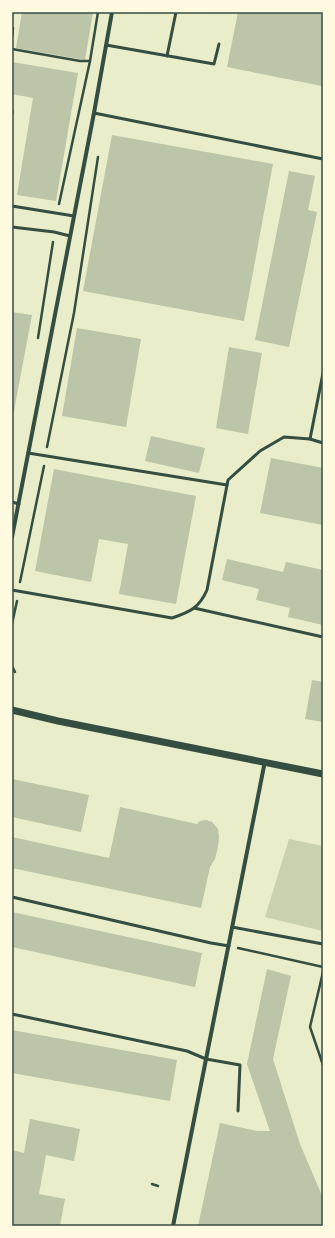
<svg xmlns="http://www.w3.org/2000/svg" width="335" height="1238" font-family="'PT Sans',sans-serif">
	<rect width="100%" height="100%" fill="#e9edc9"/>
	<path fill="#cad2ad" d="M289,839L323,846V931L265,917Z"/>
	<g fill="#bcc5a7">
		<path d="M22,12H93L85,60L16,48Z"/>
		<path d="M238,12H323V81L322,86L227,67Z"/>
		<path d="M12,62L78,73L56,201L17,195L33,98L12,94Z"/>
		<path d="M112,135L273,164L244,321L83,291Z"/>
		<path d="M289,171L315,176L308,210L317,212L289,347L255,340Z"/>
		<path d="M12,312L32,315L13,416H12Z"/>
		<path d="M77,328L141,339L126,427L62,416Z"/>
		<path d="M229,347L262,353L248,434L216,428Z"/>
		<path d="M151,436L205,448L199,473L145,461Z"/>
		<path d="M271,458L323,468V525L260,513Z"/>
		<path d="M54,469L196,496L176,604L119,594L128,544L99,539L91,582L35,571Z"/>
		<path d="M227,559L283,572L286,562L323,570V625L288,617L290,608L256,600L259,589L222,580Z"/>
		<path d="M312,680L323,682V722L305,719Z"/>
		<path d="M12,779L89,795L81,832L12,817Z"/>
		<path d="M120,807L197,824L200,821L206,820L212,822L218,829L219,837L218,847L215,859L210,867L201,908L12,868V837L109,858Z"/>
		<path d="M12,912L202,953L195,987L12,947Z"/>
		<path d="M267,969L291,976L273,1059L300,1144L323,1198V1226H198L220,1123L257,1131H270L247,1064Z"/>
		<path d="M12,1030L177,1060L170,1101L12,1073Z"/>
		<path d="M30,1119L80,1129L74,1161L46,1155L39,1194L65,1199L60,1226H12V1150L24,1153Z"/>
	</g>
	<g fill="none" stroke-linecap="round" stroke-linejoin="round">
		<g stroke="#344e41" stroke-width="2.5">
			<path d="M12,36L13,28"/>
			<path d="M12,49L80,61H90"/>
			<path d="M59,204L90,61L98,12"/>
			<path d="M38,338L53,242"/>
			<path d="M47,447L74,313L98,157"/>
			<path d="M20,582L44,466"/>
			<path d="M12,624L17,601"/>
			<path d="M12,666L15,672"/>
			<path d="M238,948L323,967"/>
			<path d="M323,972L310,1027L323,1065"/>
			<path d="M152,1184L158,1186"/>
		</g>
		<g stroke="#344e41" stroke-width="3">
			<path d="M106,45L214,64L219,44"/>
			<path d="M167,56L176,12"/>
			<path d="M12,110V114"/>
			<path d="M94,113L323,159"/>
			<path d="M12,206L74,216"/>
			<path d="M12,227L54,232L70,236"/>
			<path d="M310,439L323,373"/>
			<path d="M28,453L227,485"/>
			<path d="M12,502L19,504"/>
			<path d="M12,590L172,618C190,612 199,608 207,590L228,480L260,451L284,437L310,439L323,443"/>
			<path d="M194,608L323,637"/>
			<path d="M12,897L211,943L229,946"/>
			<path d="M232,927L323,944"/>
			<path d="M12,1014L187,1051L206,1059L240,1065L238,1111"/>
		</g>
		<g stroke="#344e41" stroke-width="4">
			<path d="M12,537L94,113L112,12"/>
			<path d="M173,1226L265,761"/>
		</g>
		<path stroke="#344e41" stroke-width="7" d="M12,710L58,721L323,774"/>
	</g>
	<rect width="335" height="1238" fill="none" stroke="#fefae0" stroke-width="26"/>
	<rect x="13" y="13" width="309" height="1212" fill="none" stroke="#344e41" stroke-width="1.5"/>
</svg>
